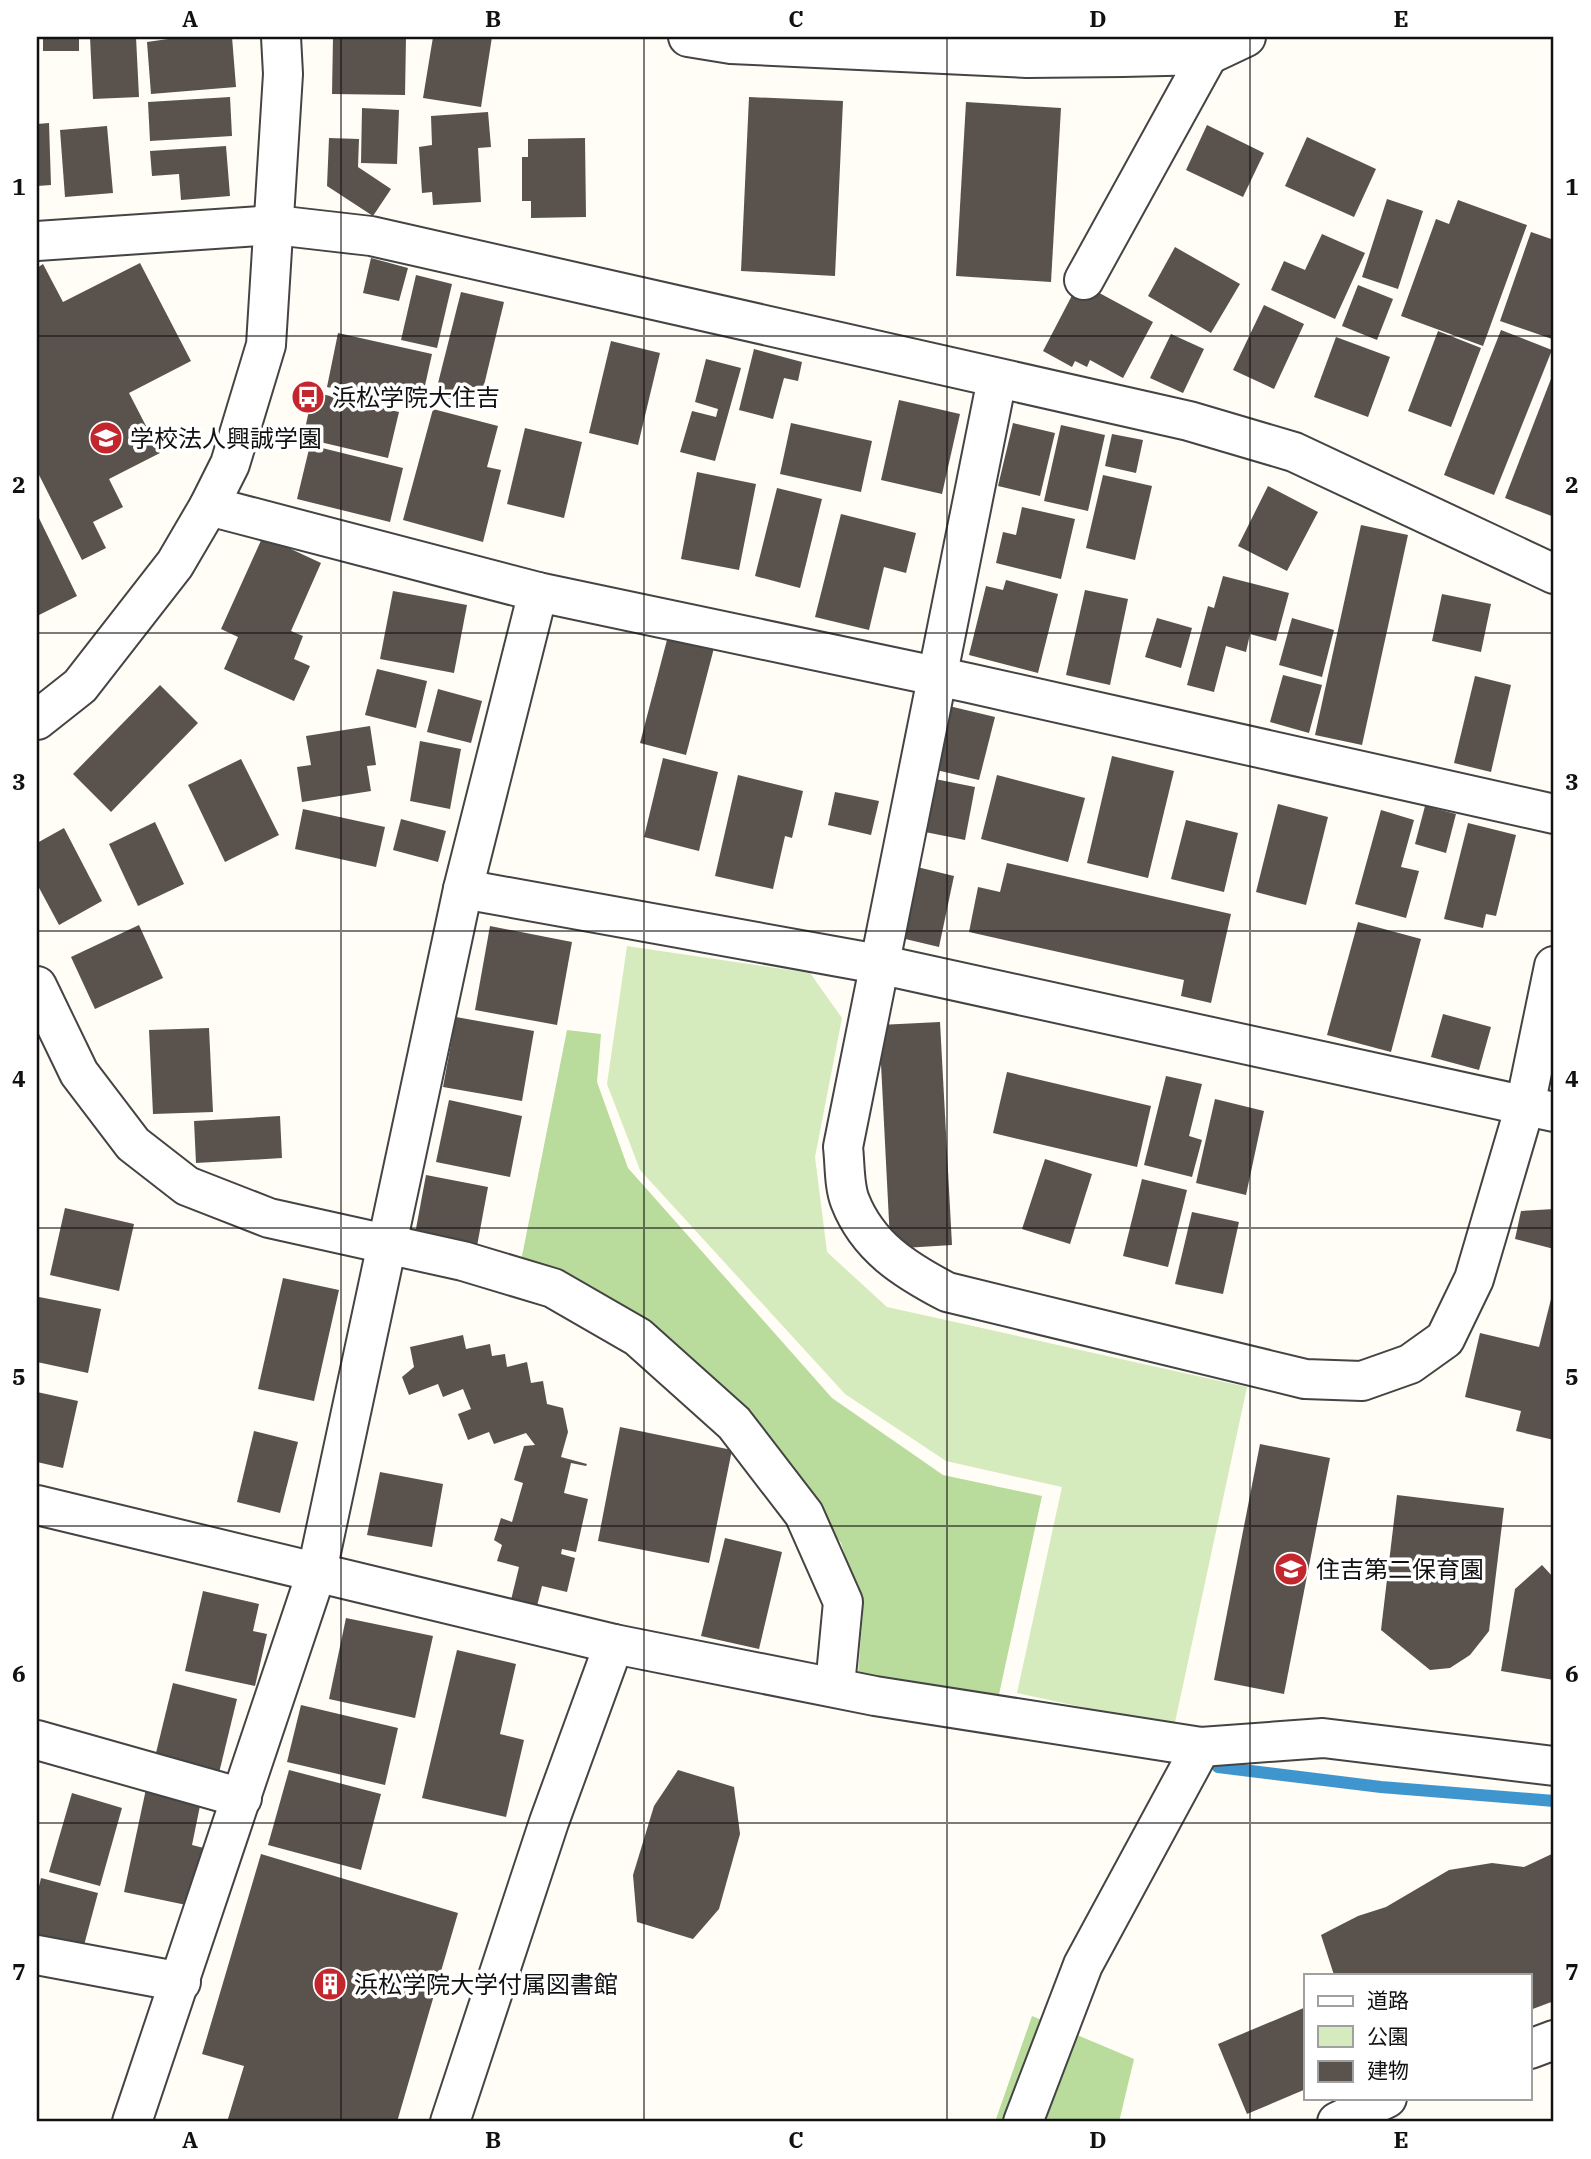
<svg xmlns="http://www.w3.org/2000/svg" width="1591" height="2159" font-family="'IBM Plex Serif','Noto Sans JP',serif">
	<rect width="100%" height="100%" fill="#fffdf5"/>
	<path fill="#d5ebbd" d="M627,946L810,973L842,1018L815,1157L827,1252L887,1307L1247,1387L1174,1727L1017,1693L1062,1487L946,1461L845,1394L640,1170L607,1084Z"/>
	<g fill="#b9dc9c">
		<path d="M567,1030L601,1034L597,1082L628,1168L832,1398L943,1475L1042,1496L998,1699L858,1673L863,1610L841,1543L734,1400L521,1261Z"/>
		<path d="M1032,2016L1134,2059L1119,2122H995Z"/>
	</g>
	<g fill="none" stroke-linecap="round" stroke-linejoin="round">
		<path stroke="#3f96cf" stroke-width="12" d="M1218,1767L1381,1787L1554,1801"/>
	</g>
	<g fill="#5a524d">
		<rect x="43" y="37" width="36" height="14"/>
		<path d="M90,37H136L139,97L93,99Z"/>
		<path d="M182,37H232L236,87L151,94L147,42Z"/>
		<path d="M333,37H406L405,95L332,94Z"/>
		<path d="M433,37H492L481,107L423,98Z"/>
		<path d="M230,97L232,136L150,141L148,102Z"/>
		<path d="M749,97L843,101L835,276L741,271Z"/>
		<path d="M966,102L1061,108L1051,282L956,276Z"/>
		<path d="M362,108L399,110L397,164L361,163Z"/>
		<path d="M488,112L491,147L478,148L481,202L433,205L432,192L422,193L419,147L432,145L431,116Z"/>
		<path d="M49,123L51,185L37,186V124Z"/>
		<path d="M1207,125L1264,153L1243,197L1186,170Z"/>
		<path d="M107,126L113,193L65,197L60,130Z"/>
		<path d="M1307,137L1376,169L1354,217L1285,186Z"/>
		<path d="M329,138L359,139L358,167L391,189L373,216L327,186Z"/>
		<path d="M585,138L586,217L531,218V201H522V157H528V139Z"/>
		<path d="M226,146L230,196L181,200L179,174L152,176L150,151Z"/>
		<path d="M1387,199L1423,211L1398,289L1362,277Z"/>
		<path d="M1458,200L1527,225L1483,346L1401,316L1436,219L1449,224Z"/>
		<path d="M1531,232L1554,240L1552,339L1500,321Z"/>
		<path d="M1322,234L1365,253L1335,319L1271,290L1284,261L1305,270Z"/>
		<path d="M1175,247L1240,284L1211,333L1148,296Z"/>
		<path d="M371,258L408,268L399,301L363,293Z"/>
		<path d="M140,263L191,361L129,393L160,453L109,479L123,507L93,522L106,548L82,560L37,471V268L43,264L63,302Z"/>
		<path d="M416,275L452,284L437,348L401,340Z"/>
		<path d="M1079,282L1153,322L1123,378L1090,360L1087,367L1075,361L1072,367L1043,351Z"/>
		<path d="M1358,285L1393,299L1377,340L1342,326Z"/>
		<path d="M461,292L504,302L479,406L435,395Z"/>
		<path d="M1264,305L1304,324L1274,389L1233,370Z"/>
		<path d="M1501,330L1552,350L1494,495L1444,475Z"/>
		<path d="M1438,331L1481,348L1451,427L1408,411Z"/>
		<path d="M338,333L432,354L420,408L327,387Z"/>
		<path d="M1171,334L1204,349L1183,393L1150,378Z"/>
		<path d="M1336,337L1390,357L1368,417L1314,397Z"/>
		<path d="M611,341L660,353L638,445L589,433Z"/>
		<path d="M754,349L802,362L798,381L784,378L773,419L739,410Z"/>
		<path d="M706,359L741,368L715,461L680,452L692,411L716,417L718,409L695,402Z"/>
		<path d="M1554,371V517L1505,498Z"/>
		<path d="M313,392L399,412L388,458L303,438Z"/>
		<path d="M899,400L960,414L942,494L881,480Z"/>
		<path d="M433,409L498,426L487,467L501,470L483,542L403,520Z"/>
		<path d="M791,423L872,441L861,492L780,474Z"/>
		<path d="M1013,423L1055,433L1040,496L998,486Z"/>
		<path d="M1061,425L1105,435L1088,511L1044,501Z"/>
		<path d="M525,428L582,442L564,518L507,504Z"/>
		<path d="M1112,434L1143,440L1136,473L1105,466Z"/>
		<path d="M310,445L403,468L390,522L297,499Z"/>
		<path d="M697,472L756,484L739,570L681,559Z"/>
		<path d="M1103,475L1152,486L1135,560L1086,548Z"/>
		<path d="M1268,486L1318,512L1287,571L1238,546Z"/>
		<path d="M777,488L822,499L800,588L755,576Z"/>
		<path d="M1022,507L1075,519L1061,579L996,563L1003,532L1016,535Z"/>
		<path d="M37,514L77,596L37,616Z"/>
		<path d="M841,514L916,533L906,573L884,567L869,630L815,617Z"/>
		<path d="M1361,525L1408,535L1362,745L1315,735Z"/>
		<path d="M263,536L321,563L291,631L303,636L294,659L310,666L294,701L224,669L238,637L221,629Z"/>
		<path d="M1223,576L1289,593L1276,641L1250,634L1246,652L1226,646L1214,692L1187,685L1208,606L1214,608Z"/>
		<path d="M1006,580L1058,594L1038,673L969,655L986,586L1003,590Z"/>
		<path d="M1085,590L1128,599L1110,685L1066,675Z"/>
		<path d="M393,591L467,605L454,673L380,659Z"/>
		<path d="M1442,594L1491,604L1481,652L1432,641Z"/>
		<path d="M1157,618L1192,628L1181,668L1145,657Z"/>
		<path d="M1292,618L1334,630L1322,677L1279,665Z"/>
		<path d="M668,636L714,648L686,755L640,743Z"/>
		<path d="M377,669L427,681L416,728L365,715Z"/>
		<path d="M1283,675L1322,685L1309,733L1270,722Z"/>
		<path d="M1475,676L1511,685L1491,772L1454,763Z"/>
		<path d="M160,685L198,723L111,812L73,774Z"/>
		<path d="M438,689L482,701L471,743L427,732Z"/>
		<path d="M949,706L995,717L979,780L932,769Z"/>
		<path d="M370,726L376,765L367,766L371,791L302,802L297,767L311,765L306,736Z"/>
		<path d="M420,741L461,749L450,809L410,801Z"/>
		<path d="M1112,756L1174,771L1148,878L1087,863Z"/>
		<path d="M663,758L718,772L699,851L644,837Z"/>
		<path d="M241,759L279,835L225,862L188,785Z"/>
		<path d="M738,775L803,791L792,838L785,836L773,889L715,876Z"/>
		<path d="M997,775L1085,798L1068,862L981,839Z"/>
		<path d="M930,778L975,787L965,840L920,831Z"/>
		<path d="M835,792L879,801L871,835L828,825Z"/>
		<path d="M1278,804L1328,817L1306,905L1256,892Z"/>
		<path d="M1425,806L1456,814L1446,853L1415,844Z"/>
		<path d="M303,809L385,827L376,867L295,849Z"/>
		<path d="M1381,810L1414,820L1401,867L1419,871L1406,918L1355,904Z"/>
		<path d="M401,819L446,831L438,862L393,850Z"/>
		<path d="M1186,820L1238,833L1224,892L1171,879Z"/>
		<path d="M155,822L184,884L138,906L109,844Z"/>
		<path d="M1468,823L1516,835L1496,916L1486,914L1483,928L1444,919Z"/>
		<path d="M64,828L102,901L59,925L37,884V843Z"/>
		<path d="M1007,863L1231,914L1211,1003L1181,996L1184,980L969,932L978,887L1000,892Z"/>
		<path d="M913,866L954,876L939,947L897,937Z"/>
		<path d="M1358,922L1421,939L1391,1052L1327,1035Z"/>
		<path d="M139,925L163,978L95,1009L71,957Z"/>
		<path d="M490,926L572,942L557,1025L475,1010Z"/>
		<path d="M1443,1014L1491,1027L1479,1070L1431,1057Z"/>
		<path d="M456,1017L534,1031L522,1101L443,1087Z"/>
		<path d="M940,1022L952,1245L904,1248L890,1241L879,1025Z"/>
		<path d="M209,1028L213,1112L153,1114L149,1030Z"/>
		<path d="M1007,1072L1151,1106L1137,1167L993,1133Z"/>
		<path d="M1166,1076L1202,1084L1189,1136L1202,1140L1192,1177L1144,1165Z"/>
		<path d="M1215,1099L1264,1111L1246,1195L1196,1183Z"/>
		<path d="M449,1100L522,1116L510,1177L436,1162Z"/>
		<path d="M280,1116L282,1158L196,1163L194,1121Z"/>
		<path d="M1045,1159L1092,1174L1070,1244L1022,1229Z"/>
		<path d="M426,1175L488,1187L477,1246L415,1234Z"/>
		<path d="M1142,1179L1187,1190L1168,1267L1123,1256Z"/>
		<path d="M65,1208L134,1224L119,1291L50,1275Z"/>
		<path d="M1554,1209V1249L1515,1239L1521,1211Z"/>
		<path d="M1192,1212L1239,1222L1223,1294L1175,1284Z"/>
		<path d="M283,1278L339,1290L314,1401L258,1389Z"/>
		<path d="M1554,1287V1440L1516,1431L1521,1411L1465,1397L1480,1333L1539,1347Z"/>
		<path d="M39,1297L101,1309L88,1373L37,1362Z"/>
		<path d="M463,1335L466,1349L490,1344L492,1356L505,1354L507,1367L527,1362L531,1383L543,1381L547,1404L563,1408L568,1432L561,1457L587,1464L586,1466L571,1463L564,1493L588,1499L576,1552L562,1549L561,1554L575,1558L567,1592L542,1586L537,1606L511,1600L519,1567L497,1561L502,1545L494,1540L501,1518L512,1522L523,1483L514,1480L524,1446L535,1445L526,1433L494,1444L489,1432L468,1440L458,1414L471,1409L463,1389L443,1397L438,1384L409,1395L402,1377L414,1367L410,1347Z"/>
		<path d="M37,1392L78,1401L63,1468L37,1462Z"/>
		<path d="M620,1427L732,1450L709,1563L598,1541Z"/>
		<path d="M254,1431L298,1442L280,1513L237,1502Z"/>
		<path d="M1260,1444L1330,1458L1284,1694L1214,1680Z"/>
		<path d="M380,1472L443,1484L432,1547L367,1535Z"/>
		<path d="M1397,1495L1504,1508L1489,1631L1470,1655L1450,1668L1430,1670L1381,1630Z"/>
		<path d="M725,1538L782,1552L759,1649L701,1636Z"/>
		<path d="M1542,1565L1554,1578V1680L1501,1671L1515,1589Z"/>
		<path d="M203,1591L259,1604L253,1631L267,1634L255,1686L185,1671Z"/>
		<path d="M346,1618L433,1636L415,1718L329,1699Z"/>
		<path d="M457,1650L516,1664L500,1734L524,1740L506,1817L422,1798Z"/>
		<path d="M173,1683L237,1699L219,1773L155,1757Z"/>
		<path d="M301,1705L398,1728L385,1785L287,1762Z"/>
		<path d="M289,1770L381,1794L361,1870L268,1845Z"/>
		<path d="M678,1770L734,1787L740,1834L719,1909L693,1939L637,1922L633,1875L654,1806Z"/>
		<path d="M146,1789L201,1801L192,1845L204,1848L191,1906L124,1892Z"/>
		<path d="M72,1793L122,1808L100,1886L49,1872Z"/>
		<path d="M1554,1853V2001L1530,2010V1975H1334L1321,1935L1358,1916L1386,1907L1449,1870L1492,1863L1524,1867Z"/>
		<path d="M261,1854L458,1913L397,2122H227L244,2066L202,2054Z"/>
		<path d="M41,1878L98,1893L83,1949L37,1937V1895Z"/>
		<path d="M1306,2007V2089L1247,2114L1218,2044Z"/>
	</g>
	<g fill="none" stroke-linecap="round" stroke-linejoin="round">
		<defs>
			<g id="minor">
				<path d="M688,37L731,44L1027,58L1123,57L1208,55L1246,37"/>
				<path d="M37,241L275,225"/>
				<path d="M1084,280L1208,55"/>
				<path d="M997,379L843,1147C845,1164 844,1186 850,1201C868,1247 905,1270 947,1292L1305,1379L1362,1381L1410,1364L1445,1339L1474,1279L1525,1106L1554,966"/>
				<path d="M209,506L538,592L969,683L1554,814"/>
				<path d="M463,889L878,964L1554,1112"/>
				<path d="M37,986L79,1073L133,1144L187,1186L269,1218L463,1261L553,1288L638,1337L734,1423L804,1514L843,1602L835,1686"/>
				<path d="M37,1505L614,1644L875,1696L1201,1747L1323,1738L1554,1766"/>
				<path d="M37,1740L242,1798"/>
				<path d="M37,1955L181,1982"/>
				<path d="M1530,2049L1554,2040"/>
				<path d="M132,2122L317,1571L463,889L538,592"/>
				<path d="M450,2122L549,1822L614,1644"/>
				<path d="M1023,2122L1083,1965L1201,1747"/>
				<path d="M1337,2122L1387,2098"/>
			</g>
			<g id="tertiary">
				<path d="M275,225L371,236L1189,421L1294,452L1554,574"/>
				<path d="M37,720L80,686L175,564L209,506L230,464L266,345L283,74L281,37"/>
			</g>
		</defs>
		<use href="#minor" stroke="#444" stroke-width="42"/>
		<use href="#tertiary" stroke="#444" stroke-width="42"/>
		<use href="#minor" stroke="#fff" stroke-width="38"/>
		<use href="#tertiary" stroke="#fff" stroke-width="38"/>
	</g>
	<path fill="none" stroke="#111" stroke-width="2" stroke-opacity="0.55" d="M341,37V2122M644,37V2122M947,37V2122M1250,37V2122M37,336H1554M37,633H1554M37,931H1554M37,1228H1554M37,1526H1554M37,1823H1554"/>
	<defs>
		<symbol id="bus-disc" viewBox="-11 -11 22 22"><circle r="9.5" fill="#c4262e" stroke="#fff"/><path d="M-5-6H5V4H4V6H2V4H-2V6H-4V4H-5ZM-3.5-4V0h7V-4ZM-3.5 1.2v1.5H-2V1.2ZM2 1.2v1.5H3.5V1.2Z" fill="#fff"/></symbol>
		<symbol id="university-disc" viewBox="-11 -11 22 22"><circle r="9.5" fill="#c4262e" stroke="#fff"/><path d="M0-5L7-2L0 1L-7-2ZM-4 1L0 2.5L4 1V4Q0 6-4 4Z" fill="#fff"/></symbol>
		<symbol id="school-disc" viewBox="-11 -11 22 22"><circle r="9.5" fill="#c4262e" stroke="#fff"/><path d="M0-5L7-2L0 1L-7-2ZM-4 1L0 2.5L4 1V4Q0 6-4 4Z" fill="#fff"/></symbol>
		<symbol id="building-disc" viewBox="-11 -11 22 22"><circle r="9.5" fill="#c4262e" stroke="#fff"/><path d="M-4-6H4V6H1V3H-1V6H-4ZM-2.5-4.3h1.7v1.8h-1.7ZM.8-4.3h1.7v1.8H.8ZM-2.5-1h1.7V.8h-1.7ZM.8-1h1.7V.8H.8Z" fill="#fff"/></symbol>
	</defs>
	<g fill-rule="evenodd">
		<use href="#bus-disc" x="289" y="378" width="38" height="38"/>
		<use href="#university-disc" x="87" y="419" width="38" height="38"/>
		<use href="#school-disc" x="1272" y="1550" width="38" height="38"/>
		<use href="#building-disc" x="311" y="1965" width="38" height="38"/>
	</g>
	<g text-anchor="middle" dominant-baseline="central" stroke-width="7" stroke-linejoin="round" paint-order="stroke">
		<g font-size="24" fill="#111" stroke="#fff" text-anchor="start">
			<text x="332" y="397">浜松学院大住吉</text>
			<text x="130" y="438">学校法人興誠学園</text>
			<text x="1316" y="1569">住吉第二保育園</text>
			<text x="354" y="1984">浜松学院大学付属図書館</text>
		</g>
	</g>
	<rect width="1591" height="2159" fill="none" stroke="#ffffff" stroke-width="77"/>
	<rect x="1304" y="1974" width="228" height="126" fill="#ffffff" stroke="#a0a0a0" stroke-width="2"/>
	<rect x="1318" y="1996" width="35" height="10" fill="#ffffff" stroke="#a0a0a0" stroke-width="2"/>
	<text x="1367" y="2008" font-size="21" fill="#111111">道路</text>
	<rect x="1318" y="2026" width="35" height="21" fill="#d5ebbd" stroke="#a0a0a0" stroke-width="2"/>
	<text x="1367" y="2044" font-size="21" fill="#111111">公園</text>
	<rect x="1318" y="2061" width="35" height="21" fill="#5a524d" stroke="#a0a0a0" stroke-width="2"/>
	<text x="1367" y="2078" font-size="21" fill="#111111">建物</text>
	<rect x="38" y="38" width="1514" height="2082" fill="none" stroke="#111" stroke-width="2.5"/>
	<g font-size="23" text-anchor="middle" font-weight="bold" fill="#111">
		<text x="190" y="27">A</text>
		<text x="493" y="27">B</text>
		<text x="796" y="27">C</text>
		<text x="1098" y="27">D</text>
		<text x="1401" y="27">E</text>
		<text x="19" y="195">1</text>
		<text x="1572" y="195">1</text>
		<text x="19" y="493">2</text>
		<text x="1572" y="493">2</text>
		<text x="19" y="790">3</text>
		<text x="1572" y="790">3</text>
		<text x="19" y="1087">4</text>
		<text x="1572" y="1087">4</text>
		<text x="19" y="1385">5</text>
		<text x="1572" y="1385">5</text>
		<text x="19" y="1682">6</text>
		<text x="1572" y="1682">6</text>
		<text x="19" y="1980">7</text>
		<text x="1572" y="1980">7</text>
		<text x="190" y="2148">A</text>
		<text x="493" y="2148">B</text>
		<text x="796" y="2148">C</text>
		<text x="1098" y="2148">D</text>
		<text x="1401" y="2148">E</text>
	</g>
</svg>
